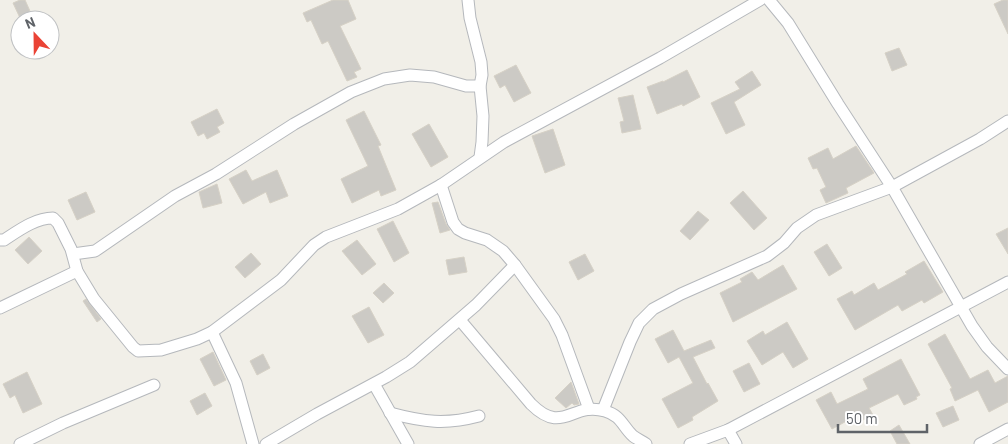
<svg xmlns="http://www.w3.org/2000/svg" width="1008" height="444" font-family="Barlow,sans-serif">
	<rect width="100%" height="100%" fill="#f1efe8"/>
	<g fill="#cccac5" stroke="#d6d1c6">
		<path d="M20,0H25L34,20H21L13,3Z"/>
		<path d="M333,0H348L356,19L340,26L361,69L354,72L357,77L347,81L328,41L322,44L311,20L307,22L303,13Z"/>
		<path d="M1003,0H1008V34L994,4Z"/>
		<path d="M899,48L907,65L892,71L885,53Z"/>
		<path d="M516,65L531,93L514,102L505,85L500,88L494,76Z"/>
		<path d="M687,70L700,97L683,106L682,104L657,114L647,87L663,81V82Z"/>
		<path d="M752,71L761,85L734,102L745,125L726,134L711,103L740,89L735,82Z"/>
		<path d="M633,95L641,129L622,133L620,122L624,121L618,98Z"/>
		<path d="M217,109L224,123L217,127L220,132L207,139L204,133L198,136L191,122Z"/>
		<path d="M364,111L381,145L378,146L396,190L381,196L379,190L352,203L341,179L368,166L346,120Z"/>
		<path d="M429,124L448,157L431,167L412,134Z"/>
		<path d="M553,129L565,165L545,173L532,136Z"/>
		<path d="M856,146L874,173L846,188L848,193L826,203L820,190L826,187L817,168L813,169L808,158L828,148L833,159Z"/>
		<path d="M246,170L252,181L277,170L288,196L270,203L266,192L243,204L229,179Z"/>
		<path d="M217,184L222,203L203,208L199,192Z"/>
		<path d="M743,191L767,218L754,230L730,203Z"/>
		<path d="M86,192L95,212L77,220L68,200Z"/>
		<path d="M438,202L446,224L450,230L440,233L432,203Z"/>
		<path d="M698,211L709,220L690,240L680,231Z"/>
		<path d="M393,221L409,253L394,262L377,229Z"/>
		<path d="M1008,228V254L996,234Z"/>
		<path d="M29,237L42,251L28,264L15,250Z"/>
		<path d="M357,240L376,264L362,275L342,251Z"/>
		<path d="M827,244L842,268L829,276L814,252Z"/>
		<path d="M251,253L261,264L245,278L235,267Z"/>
		<path d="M585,254L594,271L578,280L569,262Z"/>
		<path d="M464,257L467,272L449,275L446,260Z"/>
		<path d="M924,261L943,292L924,303L922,300L902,311L898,305L855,330L837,299L852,291L854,295L874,283L878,290L907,274L905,272Z"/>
		<path d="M783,265L797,289L733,322L720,293L742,282L740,279L752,272L758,280Z"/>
		<path d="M384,283L394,293L383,303L373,293Z"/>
		<path d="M86,299L101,319L97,322L83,301Z"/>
		<path d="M369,307L384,335L368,343L352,316Z"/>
		<path d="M787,322L808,359L793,368L783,352L762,365L747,341L763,331L765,335Z"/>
		<path d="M673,330L684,351L711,340L715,348L693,357L707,384L708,383L718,401L692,417L693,420L678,428L662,399L693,383L679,357L668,363L655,339Z"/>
		<path d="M945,334L970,379L988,370L995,383L1008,376V402L989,412L978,390L955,401L950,389L952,388L928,344Z"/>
		<path d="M213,352L226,380L214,386L200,359Z"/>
		<path d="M263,354L270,368L257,375L250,361Z"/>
		<path d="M901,359L920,395L916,397L917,399L904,405L898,394L869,408L873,415L857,423L854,417L832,429L816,400L831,392L837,404L868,389L863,379Z"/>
		<path d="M749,363L760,384L744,392L733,371Z"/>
		<path d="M27,372L42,404L23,413L15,395L10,398L3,384Z"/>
		<path d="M571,382L579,404L574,405L572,403L566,408L555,398Z"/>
		<path d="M205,393L212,406L197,415L190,401Z"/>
		<path d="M953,406L959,420L943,427L936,413Z"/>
		<path d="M899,425L910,444H897L890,431Z"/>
	</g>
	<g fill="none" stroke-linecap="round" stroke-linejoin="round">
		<defs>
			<g id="minor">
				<path d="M468,0L470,18L481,62L482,75L480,86L483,116L482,142L480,157"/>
				<path d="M769,0L788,23L838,104L892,187L972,326L987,347L1008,369"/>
				<path d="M441,185L453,222L458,229L465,233L487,240L503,251L515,265L554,319L562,335L589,409"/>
				<path d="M0,240H4C18,231 35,218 53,218L58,223L71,249L77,271L94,299L133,347L138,351L161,350L197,339L212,332L281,280L314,245L326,237L398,209L441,185L504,142L660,58L760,0"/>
				<path d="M73,254L95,251L175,196L216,174L294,124L351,92L384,79L410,75L434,77L466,86H480"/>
				<path d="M0,308L77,271"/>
				<path d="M460,320L531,404C563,436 572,401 605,411C622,416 622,426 633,436C637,439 642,441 646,444"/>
				<path d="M212,332L236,383L253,444"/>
				<path d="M374,384L408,444"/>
				<path d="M603,410L630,342L639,323L653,309L681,294L767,256L784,243L797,228L816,215L892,187L980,139L1008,121"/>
				<path d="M390,413C424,422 445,425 479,416"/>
				<path d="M728,430L1008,282"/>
				<path d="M20,444L63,423L154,385"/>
				<path d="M266,444L317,414L386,377L410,362L476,305L515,265"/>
				<path d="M690,444L728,430L736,444"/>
				<path d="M980,444L1008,429"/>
			</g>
		</defs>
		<use href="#minor" stroke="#b5b8bc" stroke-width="13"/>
		<use href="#minor" stroke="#fff" stroke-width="11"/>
	</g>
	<g transform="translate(35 35) rotate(338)"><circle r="24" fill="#ffffff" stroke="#bfc1c3"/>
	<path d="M0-4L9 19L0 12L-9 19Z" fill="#ea4335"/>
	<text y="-8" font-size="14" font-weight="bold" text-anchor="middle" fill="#5f6368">N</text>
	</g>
	<path d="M838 424v8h89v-8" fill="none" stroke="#5f6368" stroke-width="2.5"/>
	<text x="846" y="424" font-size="15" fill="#5f6368" stroke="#ffffff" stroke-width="4" paint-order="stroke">50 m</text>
</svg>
